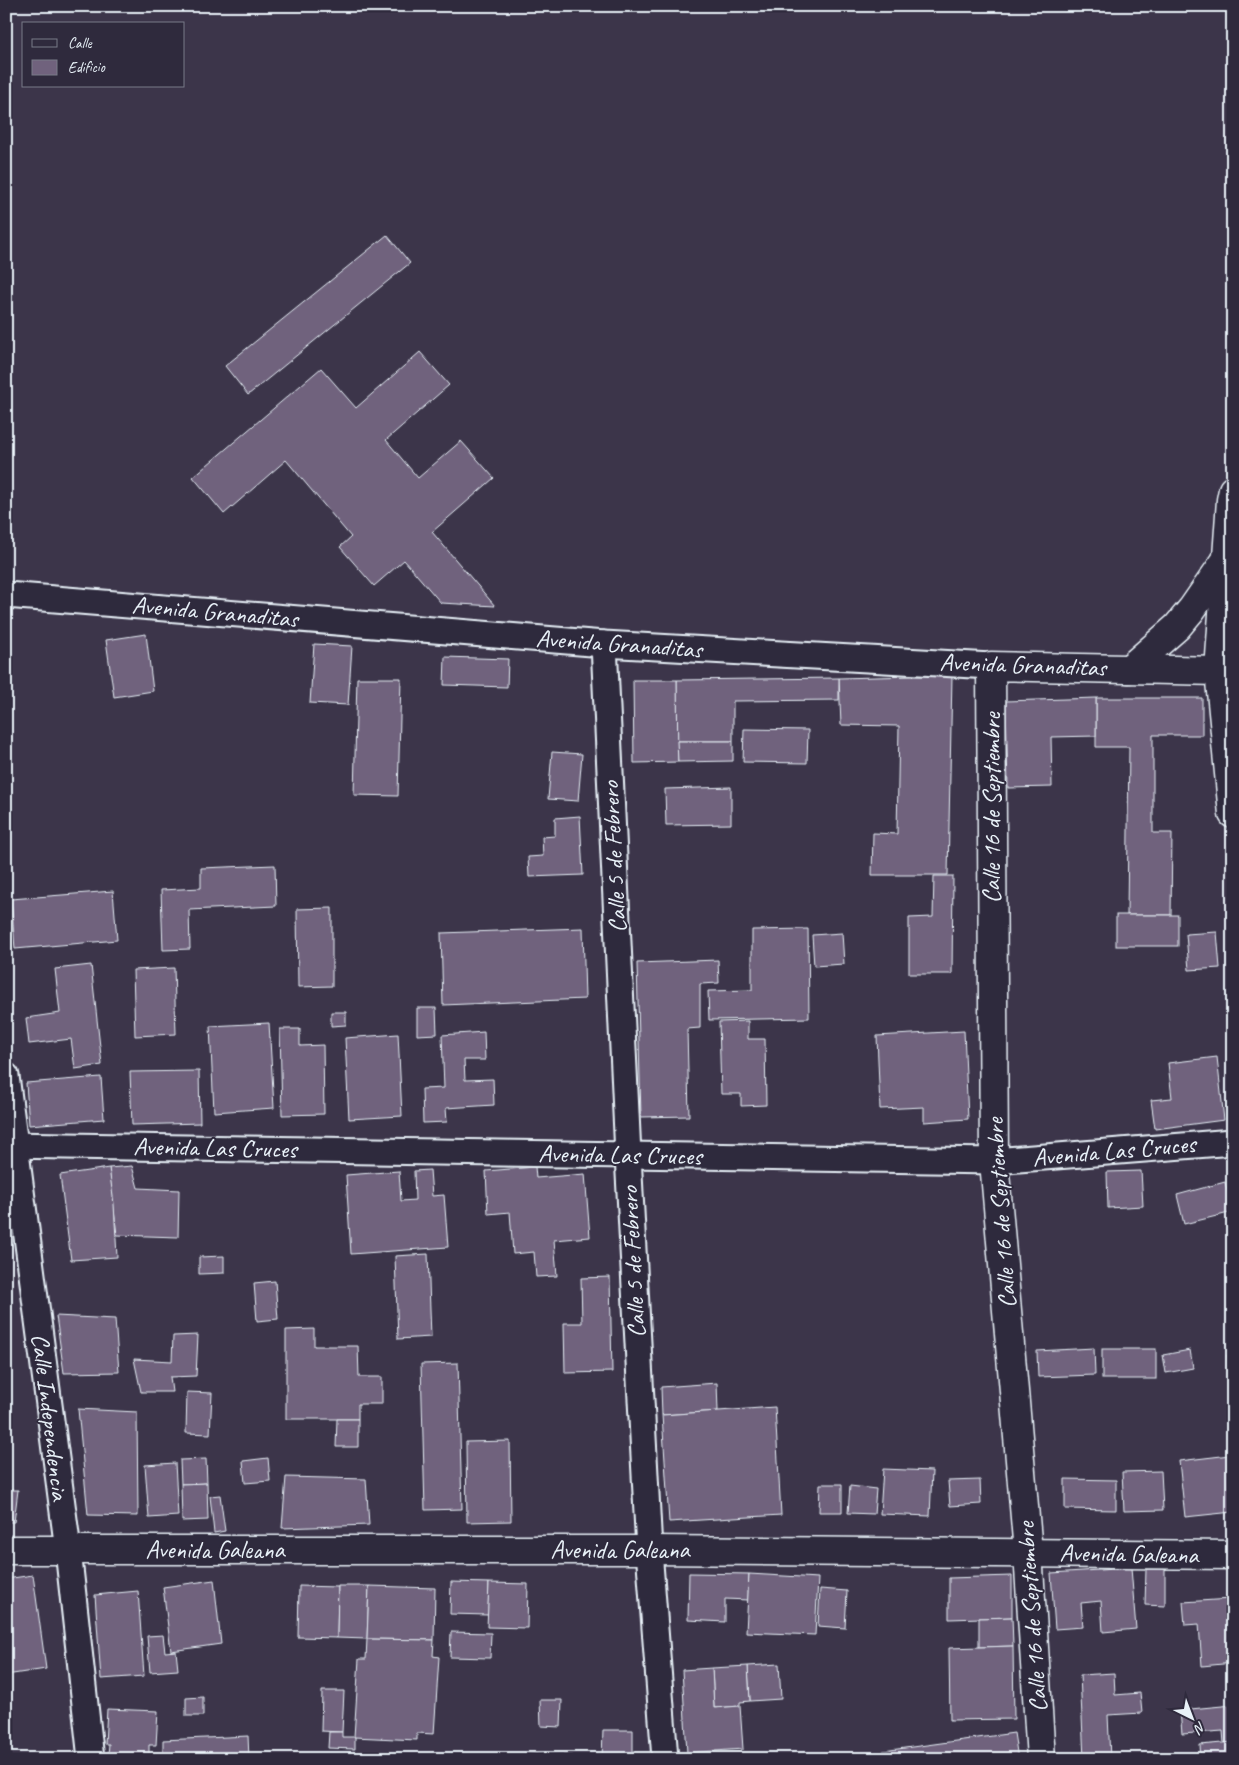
<svg xmlns="http://www.w3.org/2000/svg" width="1239" height="1765" font-family="Caveat,sans-serif">
	<rect width="100%" height="100%" fill="#3c354a"/>
	<filter id="ink" filterUnits="userSpaceOnUse"><feTurbulence type="fractalNoise" baseFrequency=".02" numOctaves="2"/><feDisplacementMap in="SourceGraphic" scale="10" xChannelSelector="R" yChannelSelector="G"/><feConvolveMatrix kernelMatrix="1 2 1 2 8 2 1 2 1" color-interpolation-filters="sRGB"/></filter>
	<g filter="url(#ink)">
		<g fill="#70627d" stroke="#e8f1f8">
			<path d="M387,235L410,263L248,395L225,366Z"/>
			<path d="M420,352L449,385L386,440L418,478L461,441L494,478L432,532L495,606L441,603L404,560L374,586L340,547L351,537L286,460L224,514L193,477L321,368L356,408Z"/>
			<path d="M146,634L153,691L114,697L106,640Z"/>
			<path d="M314,644L352,646L348,705L310,703Z"/>
			<path d="M445,657L508,659L507,687L444,685Z"/>
			<path d="M952,675L948,875H872L873,833L897,834L899,726L841,725L839,678Z"/>
			<path d="M357,678H401L398,796L354,795Z"/>
			<path d="M839,678V700L733,701V741H677V680Z"/>
			<path d="M633,680H677L678,762L634,763Z"/>
			<path d="M1096,698H1202V735H1153V833H1172L1171,915H1127L1129,747H1096Z"/>
			<path d="M1096,698V736L1051,737L1052,787L1008,788L1006,701Z"/>
			<path d="M744,729L808,730L807,763L743,762Z"/>
			<path d="M677,741H733V761L678,762Z"/>
			<path d="M552,752L582,754L578,801L548,799Z"/>
			<path d="M731,787V824L666,825L665,789Z"/>
			<path d="M580,816L583,875L529,877L528,857L543,856L542,837L555,836V818Z"/>
			<path d="M275,865L276,906L189,910L190,949L163,950L161,890L201,888V868Z"/>
			<path d="M934,876H953L952,974H909V918L933,917Z"/>
			<path d="M113,891L117,940L15,949L11,899Z"/>
			<path d="M332,908V986L298,987L297,909Z"/>
			<rect x="1116" y="915" width="62" height="31"/>
			<path d="M583,928L585,999L443,1005L441,933Z"/>
			<path d="M808,929L809,1018L709,1020L708,991L752,990V930Z"/>
			<path d="M1217,932L1220,968L1189,970L1186,934Z"/>
			<path d="M842,933L844,964L814,966L812,935Z"/>
			<path d="M718,960L719,983L700,984V1028L687,1029L689,1116L641,1117L637,963Z"/>
			<path d="M91,965L102,1065L75,1069L71,1039L29,1044L26,1018L60,1013L55,969Z"/>
			<path d="M174,968L176,1034L135,1036L133,970Z"/>
			<path d="M417,1008H436L437,1034L417,1035Z"/>
			<path d="M331,1012H346V1025L331,1026Z"/>
			<path d="M748,1021V1039H765L766,1105L741,1106V1094H721L719,1022Z"/>
			<path d="M269,1023L274,1108L214,1112L210,1026Z"/>
			<path d="M280,1029H300V1046L323,1045L324,1114L282,1115Z"/>
			<path d="M964,1031L968,1119L924,1122V1107L880,1109L877,1036Z"/>
			<path d="M484,1032L485,1060H464L465,1080L493,1079L494,1105L446,1108L447,1122L423,1123L422,1089L444,1088L442,1035Z"/>
			<path d="M398,1034L402,1116L349,1119L345,1038Z"/>
			<path d="M1217,1057L1224,1120L1155,1129L1151,1100L1172,1098L1168,1063Z"/>
			<path d="M199,1071L200,1123L132,1125L130,1072Z"/>
			<path d="M101,1077L104,1119L29,1125L26,1083Z"/>
			<path d="M132,1166L138,1188L179,1190L178,1237L117,1235L109,1168Z"/>
			<path d="M535,1167L536,1178L585,1174L590,1237L554,1240L557,1276L536,1277L534,1252L513,1254L510,1212L488,1214L486,1171Z"/>
			<path d="M109,1168L114,1204L117,1257L71,1260L60,1175Z"/>
			<path d="M430,1170L432,1196L444,1195L448,1247L351,1254L346,1175L399,1171L401,1201L415,1200L414,1171Z"/>
			<path d="M1141,1171L1143,1206L1108,1208L1107,1172Z"/>
			<path d="M1225,1182L1233,1212L1184,1224L1177,1195Z"/>
			<path d="M6,1203L16,1204L15,1221H6Z"/>
			<path d="M428,1254L431,1337L398,1339L395,1256Z"/>
			<path d="M224,1256V1273L199,1274V1257Z"/>
			<path d="M610,1277L612,1372L565,1373L564,1323H582L581,1278Z"/>
			<path d="M275,1281L278,1319L257,1321L254,1283Z"/>
			<path d="M56,1316L115,1319L119,1372L64,1373Z"/>
			<path d="M314,1329V1346H358L359,1377H382V1404H358V1419H286V1330Z"/>
			<path d="M198,1335L196,1376L170,1377L172,1392H141L134,1359L172,1361L173,1336Z"/>
			<path d="M1094,1348L1095,1375L1038,1377L1037,1351Z"/>
			<rect x="1102" y="1349" width="54" height="30"/>
			<path d="M1190,1350L1193,1368L1166,1373L1163,1355Z"/>
			<path d="M1227,1355H1233V1415Z"/>
			<path d="M458,1363L462,1509L425,1510L421,1364Z"/>
			<path d="M717,1383L718,1411L662,1415L661,1387Z"/>
			<path d="M187,1392L212,1393L210,1434L186,1433Z"/>
			<path d="M775,1407L781,1515L669,1522L662,1415Z"/>
			<path d="M78,1409L137,1412L138,1516L88,1515Z"/>
			<path d="M337,1419H358V1447H336Z"/>
			<path d="M510,1441L511,1521L467,1522L466,1442Z"/>
			<path d="M1230,1455L1233,1481V1512L1185,1517L1179,1461Z"/>
			<path d="M268,1458L270,1481L245,1483L243,1461Z"/>
			<path d="M206,1459L207,1483L181,1484L180,1460Z"/>
			<path d="M175,1463L178,1516L149,1518L145,1465Z"/>
			<path d="M883,1469L932,1471L930,1516L880,1514Z"/>
			<path d="M1161,1471L1163,1510L1124,1511L1122,1472Z"/>
			<path d="M286,1477L366,1479L369,1525L282,1528Z"/>
			<path d="M1065,1479L1116,1480V1510L1065,1509Z"/>
			<path d="M980,1480L981,1504L950,1506L948,1481Z"/>
			<path d="M207,1483L208,1520L182,1521L181,1484Z"/>
			<path d="M820,1484H842V1512H819Z"/>
			<path d="M850,1486L876,1489L874,1514L848,1513Z"/>
			<path d="M6,1490H18L14,1522H6Z"/>
			<path d="M220,1495L225,1531L214,1533L210,1496Z"/>
			<path d="M1131,1568L1136,1629L1103,1632L1101,1601L1081,1603L1083,1627L1055,1629L1051,1573Z"/>
			<path d="M1146,1569H1165V1606L1145,1605Z"/>
			<path d="M689,1573L749,1574L748,1600L725,1599V1622L688,1620Z"/>
			<path d="M749,1574L818,1578L815,1635L746,1632Z"/>
			<path d="M33,1575L46,1669L6,1675V1579Z"/>
			<path d="M1012,1576V1617L949,1619V1578Z"/>
			<path d="M214,1580L221,1644L171,1651L163,1587Z"/>
			<path d="M451,1582L489,1583L488,1615L450,1614Z"/>
			<path d="M489,1583L528,1584L527,1628L487,1627Z"/>
			<path d="M299,1586L338,1587L337,1638L298,1637Z"/>
			<path d="M338,1586H369L367,1639L337,1638Z"/>
			<path d="M369,1586L435,1588L434,1640L367,1639Z"/>
			<path d="M820,1589L847,1591L845,1628L818,1626Z"/>
			<path d="M138,1591L144,1676L101,1679L95,1595Z"/>
			<path d="M1231,1599L1233,1619V1663L1202,1666L1199,1624L1185,1625L1183,1602Z"/>
			<path d="M1012,1617L1013,1646L979,1647V1618Z"/>
			<path d="M451,1632L491,1633L490,1658L450,1657Z"/>
			<path d="M163,1635L165,1652L176,1651L178,1670L150,1672L147,1636Z"/>
			<path d="M367,1639L434,1640L433,1656L439,1657L434,1734L417,1733V1740L354,1737L359,1659H366Z"/>
			<path d="M1013,1646L1014,1719L950,1720L949,1648Z"/>
			<path d="M779,1664L781,1699L750,1701L748,1666Z"/>
			<path d="M748,1666L750,1701L740,1702V1706L714,1708L712,1668Z"/>
			<path d="M712,1668L714,1708L740,1706L743,1749L687,1753L682,1670Z"/>
			<path d="M1114,1673L1115,1695L1140,1693L1142,1713L1108,1715L1110,1759H1084L1080,1675Z"/>
			<path d="M322,1691H344L342,1732L321,1731Z"/>
			<path d="M203,1697V1716H186V1698Z"/>
			<path d="M540,1700H562L561,1727L541,1726Z"/>
			<path d="M1233,1705V1742L1224,1743L1223,1731L1182,1734L1180,1710Z"/>
			<path d="M107,1709L158,1711L156,1745H149V1756L108,1755L109,1744H105Z"/>
			<path d="M603,1730H633V1759H602Z"/>
			<path d="M329,1732H342V1737H355V1749L328,1748Z"/>
			<path d="M1014,1733L1018,1759H884L883,1751Z"/>
			<path d="M248,1736L249,1759H163V1740Z"/>
			<path d="M1233,1742V1759H1201L1200,1745Z"/>
			<path d="M536,1754L573,1756V1759H535Z"/>
			<path d="M536,1754L535,1759H500V1756Z"/>
		</g>
		<g fill="none" stroke-linecap="round" stroke-linejoin="round">
			<defs>
				<g id="minor">
					<path d="M6,595L604,644L991,666"/>
					<path d="M604,644L628,1155L649,1550L665,1759"/>
					<path d="M6,1076L68,1550L91,1759"/>
					<path d="M6,1145L994,1161L1233,1142"/>
				</g>
				<path id="tertiary" d="M6,1550H649L1233,1555"/>
				<g id="secondary">
					<path d="M1233,490L1231,500L1219,671L1233,814"/>
					<path d="M1129,669L1177,627L1192,609L1226,560"/>
					<path d="M1041,1759L1028,1552L994,1161L991,666L1219,671"/>
				</g>
			</defs>
			<use href="#minor" stroke="#e8f1f8" stroke-width="29"/>
			<use href="#tertiary" stroke="#e8f1f8" stroke-width="31"/>
			<use href="#secondary" stroke="#e8f1f8" stroke-width="31"/>
			<use href="#minor" stroke="#2f2a3d" stroke-width="25"/>
			<use href="#tertiary" stroke="#2f2a3d" stroke-width="28"/>
			<use href="#secondary" stroke="#2f2a3d" stroke-width="28"/>
		</g>
	</g>
	<g text-anchor="middle" dominant-baseline="central" stroke-width="4" stroke-linejoin="round" paint-order="stroke">
		<g font-size="25" fill="#e8f1f8" stroke="#2f2a3d">
			<text transform="translate(215 612) rotate(5)">Avenida Granaditas</text>
			<text transform="translate(619 644) rotate(4)">Avenida Granaditas</text>
			<text transform="translate(1023 665) rotate(2)">Avenida Granaditas</text>
			<text transform="translate(992 808) rotate(-90)">Calle 16 de Septiembre</text>
			<text transform="translate(614 857) rotate(-93)">Calle 5 de Febrero</text>
			<text transform="translate(215 1148) rotate(1)">Avenida Las Cruces</text>
			<text transform="translate(1114 1151) rotate(-5)">Avenida Las Cruces</text>
			<text transform="translate(620 1155) rotate(1)">Avenida Las Cruces</text>
			<text transform="translate(1001 1213) rotate(-94)">Calle 16 de Septiembre</text>
			<text transform="translate(633 1262) rotate(-93)">Calle 5 de Febrero</text>
			<text transform="translate(50 1417) rotate(83)">Calle Independencia</text>
			<text x="215" y="1550">Avenida Galeana</text>
			<text x="620" y="1550">Avenida Galeana</text>
			<text transform="translate(1129 1554) rotate(1)">Avenida Galeana</text>
			<text transform="translate(1032 1617) rotate(-94)">Calle 16 de Septiembre</text>
		</g>
	</g>
	<rect width="1239" height="1765" fill="none" stroke="#2f2a3d" stroke-width="25"/>
	<rect x="12" y="12" width="1214" height="1740" fill="none" stroke="#e8f1f8" stroke-width="2" filter="url(#ink)"/>
	<rect x="22" y="22" width="162" height="65" fill="#2f2a3d" stroke="#797a88"/>
	<rect x="32" y="39" width="25" height="8" fill="#2f2a3d" stroke="#797a88"/>
	<text x="68" y="48" font-size="15" fill="#e8f1f8">Calle</text>
	<rect x="32" y="60" width="25" height="15" fill="#70627d" stroke="#797a88"/>
	<text x="68" y="72" font-size="15" fill="#e8f1f8">Edificio</text>
	<g transform="translate(1192 1718) rotate(138)" stroke="#2f2a3d" stroke-width="4" paint-order="stroke">
	<path d="M0-4L9 19L0 12L-9 19Z" fill="#e8f1f8"/>
	<text y="-8" font-size="14" font-weight="bold" text-anchor="middle" fill="#e8f1f8">N</text>
	</g>
</svg>
